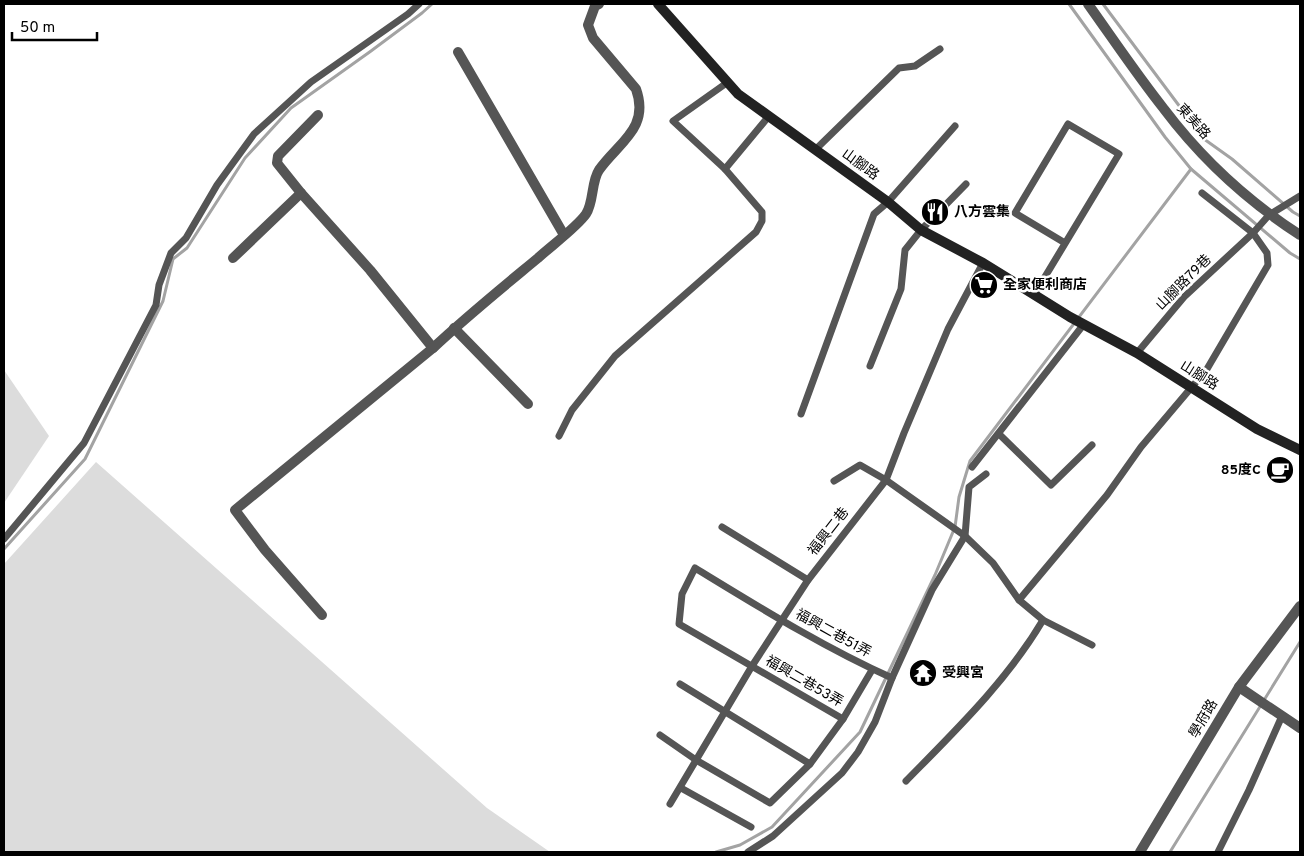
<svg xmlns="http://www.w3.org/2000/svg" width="1304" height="856" font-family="Overpass,'Noto Sans TC',sans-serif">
	<rect width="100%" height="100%" fill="#fff"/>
	<g fill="#dcdcdc">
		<path d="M4,370L49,436L4,503Z"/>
		<path d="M96,462L487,808L550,852H4V564Z"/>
	</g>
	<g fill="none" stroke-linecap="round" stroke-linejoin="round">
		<g stroke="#a3a3a3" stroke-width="3">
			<path d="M1069,4L1165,137L1191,169L1290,253L1300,259"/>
			<path d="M1103,4L1204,139L1232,159L1293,212L1300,216"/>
			<path d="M4,549L85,459L163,301L173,259L187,248L245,158L291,108L371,51L422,13L432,4"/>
			<path d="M716,852L740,845L772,827L860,732L935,575L955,527L959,497L970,461L1191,169"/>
			<path d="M1170,852L1300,642"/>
		</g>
		<g stroke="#555" stroke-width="7">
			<path d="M815,150L899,68L915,66L940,49"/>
			<path d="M725,169L769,116"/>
			<path d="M1034,295L1119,154L1068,124L1015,213L1065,243"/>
			<path d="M1137,353L1184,297L1253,233L1269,215L1300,196"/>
			<path d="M870,366L901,289L905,250L921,230L966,184"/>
			<path d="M801,414L874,214L888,202L955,126"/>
			<path d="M999,434L1051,485L1092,445"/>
			<path d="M559,436L572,410L615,356L756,232L762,221V212L725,169L673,121L728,82"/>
			<path d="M972,467L1084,324"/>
			<path d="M834,481L860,465L886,480L965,536L993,563L1019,600L1043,620L1092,645"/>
			<path d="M722,527L808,580"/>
			<path d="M4,539L84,443L156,305L159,285L171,253L186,238L217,185L254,134L311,82L408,14L419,4"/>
			<path d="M1019,600L1107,495L1141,447L1207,369L1268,265L1267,253L1253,233L1202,193"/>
			<path d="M680,684L810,764"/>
			<path d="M843,719L679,624L682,594L695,568C759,607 823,647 892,678"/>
			<path d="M660,735L696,760L770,803L810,764L843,719L872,670"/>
			<path d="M906,781C955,731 1007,681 1043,620"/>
			<path d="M681,788L751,827"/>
			<path d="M670,804L752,666L808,580L886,480L904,433L948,329L983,263"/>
			<path d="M748,852L773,836L842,773L858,752L875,722L892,678L932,590L965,536L969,487L986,474"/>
			<path d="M1218,852L1249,790L1282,716"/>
		</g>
		<g stroke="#555" stroke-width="10">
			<path d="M1088,4C1113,39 1137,75 1164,109C1201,158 1249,202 1300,235"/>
			<path d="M458,52L564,235"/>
			<path d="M318,115L278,156L277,163L301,193L370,270L433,348"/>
			<path d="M233,258L301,193"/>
			<path d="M454,328L528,404"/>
			<path d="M322,615L265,550L235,510L433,348C467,316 503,287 538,258C551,246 577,227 586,214C594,202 591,182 599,170C619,142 650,128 636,89L593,38L588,25L595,6L599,4"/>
			<path d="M1239,687L1300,728"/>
			<path d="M1140,852L1239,687L1300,606"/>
		</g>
		<path stroke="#222" stroke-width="10" d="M658,4L738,94L888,202L921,230L983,263L1070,317L1137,353L1257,429L1300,450"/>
	</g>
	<defs>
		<symbol id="restaurant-disc" viewBox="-11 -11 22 22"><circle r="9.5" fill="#000" stroke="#fff"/><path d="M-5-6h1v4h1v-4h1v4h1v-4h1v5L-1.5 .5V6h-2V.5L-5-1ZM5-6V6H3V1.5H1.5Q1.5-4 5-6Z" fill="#fff"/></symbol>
		<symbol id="supermarket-disc" viewBox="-11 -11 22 22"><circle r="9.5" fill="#000" stroke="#fff"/><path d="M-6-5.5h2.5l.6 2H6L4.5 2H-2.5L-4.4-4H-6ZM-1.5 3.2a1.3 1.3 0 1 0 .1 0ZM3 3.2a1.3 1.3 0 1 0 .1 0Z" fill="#fff"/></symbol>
		<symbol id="cafe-disc" viewBox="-11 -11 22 22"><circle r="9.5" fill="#000" stroke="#fff"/><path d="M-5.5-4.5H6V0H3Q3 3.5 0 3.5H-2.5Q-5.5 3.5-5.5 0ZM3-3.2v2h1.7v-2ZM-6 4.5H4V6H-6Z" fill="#fff"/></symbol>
		<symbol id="temple-disc" viewBox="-11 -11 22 22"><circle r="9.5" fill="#000" stroke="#fff"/><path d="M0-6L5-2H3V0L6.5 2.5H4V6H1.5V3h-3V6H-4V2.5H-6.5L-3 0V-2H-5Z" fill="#fff"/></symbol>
	</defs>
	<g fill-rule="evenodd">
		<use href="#restaurant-disc" x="919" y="196" width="32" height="32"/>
		<use href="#supermarket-disc" x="968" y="269" width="32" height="32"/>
		<use href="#cafe-disc" x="1264" y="454" width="32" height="32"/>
		<use href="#temple-disc" x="907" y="657" width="32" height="32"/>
	</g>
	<g text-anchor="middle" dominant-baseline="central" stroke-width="5" stroke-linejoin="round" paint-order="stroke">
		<g font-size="14" fill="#000" stroke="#fff">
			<text transform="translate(1193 122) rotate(48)">東美路</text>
			<text transform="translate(860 165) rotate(36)">山腳路</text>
			<text transform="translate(1184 283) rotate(-45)">山腳路79巷</text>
			<text transform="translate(1199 376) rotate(32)">山腳路</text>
			<text transform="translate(829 532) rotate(-52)">福興二巷</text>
			<text transform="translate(833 634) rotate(29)">福興二巷51弄</text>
			<text transform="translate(804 682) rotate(30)">福興二巷53弄</text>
			<text transform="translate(1204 719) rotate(-60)">學府路</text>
		</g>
		<g font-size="14" font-weight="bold" fill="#000" stroke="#fff" text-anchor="start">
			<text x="954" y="212">八方雲集</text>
			<text x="1003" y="285">全家便利商店</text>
			<text x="1261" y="470" text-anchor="end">85度C</text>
			<text x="942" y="673">受興宮</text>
		</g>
	</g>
	<rect width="1304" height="856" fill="none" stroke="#000000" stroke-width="10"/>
	<path d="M12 32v8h85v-8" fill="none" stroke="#000000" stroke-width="2.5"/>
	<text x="20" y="32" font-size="15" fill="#000000" stroke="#ffffff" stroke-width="4" paint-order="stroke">50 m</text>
</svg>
